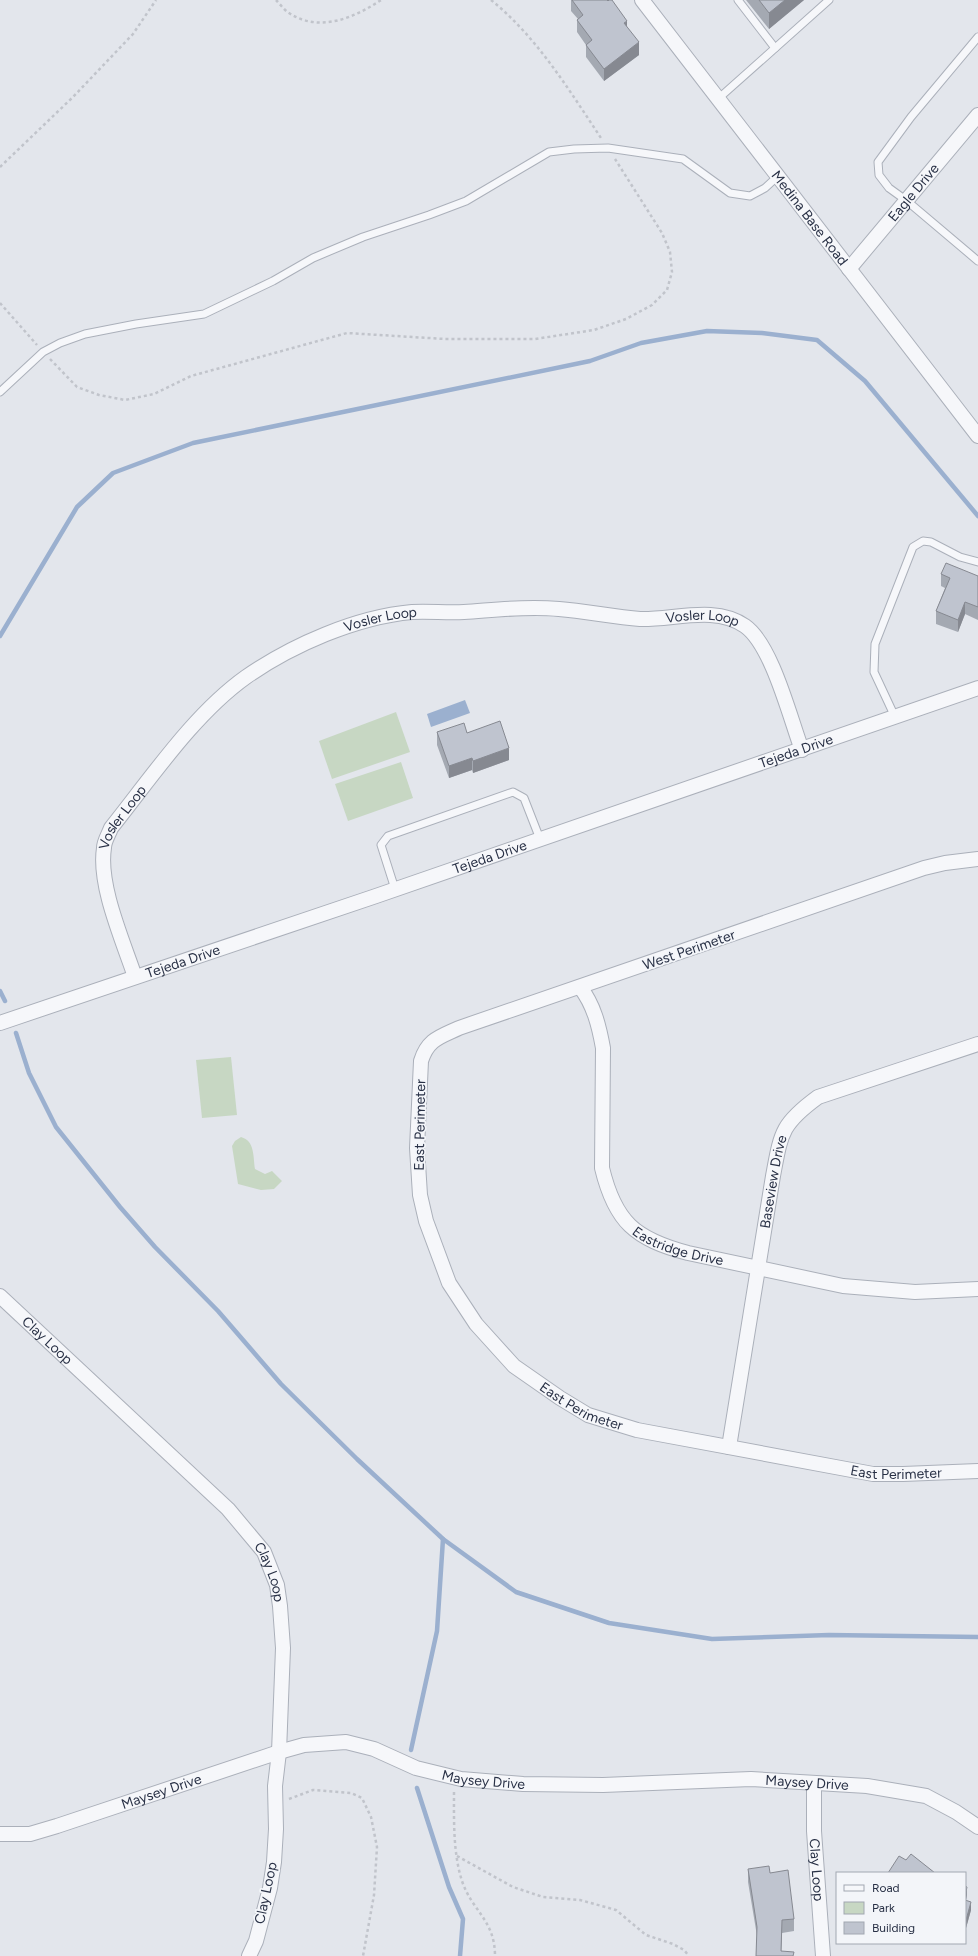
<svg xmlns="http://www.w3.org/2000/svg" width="978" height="1956" font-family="Figtree,sans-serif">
	<rect width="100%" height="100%" fill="#e3e6ec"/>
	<g fill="#c7d7c3">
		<path d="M396,712L410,752L332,779L319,741Z"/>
		<path d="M401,762L413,798L348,821L335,784Z"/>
		<path d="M231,1057L237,1115L202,1118L196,1060Z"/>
		<path d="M241,1137C255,1141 253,1156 255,1169L265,1174L272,1171L282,1181L274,1189L261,1190L238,1184L232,1146L235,1141Z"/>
	</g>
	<path fill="#9bb0cf" d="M465,700L470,713L431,727L427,714Z"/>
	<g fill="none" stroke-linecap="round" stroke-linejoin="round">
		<g stroke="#9bb0cf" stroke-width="4.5">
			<path d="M0,636L77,507L113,473L193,443L590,361L641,343L707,331L762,333L817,340L865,381L978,516"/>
			<path d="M0,991L5,1001"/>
			<path d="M16,1033L29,1073L56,1127L120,1207L155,1247L218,1311L281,1384L357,1459L443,1539L516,1592L609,1623L712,1639L829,1635L978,1637"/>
			<path d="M411,1750L437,1631L443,1539"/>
			<path d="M417,1788L449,1887L463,1919L460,1956"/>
		</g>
		<defs>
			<g id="lane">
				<path d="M738,0L775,48"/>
				<path d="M978,37L911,117L878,162L879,175L889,188L907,201L978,261"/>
				<path d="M719,98L829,0"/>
				<path d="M0,392L43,352L60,343L85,334L136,324L204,314L273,281L313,258L363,237L429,215L466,201L549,152L574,149L608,148L683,159L730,193L750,196L765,188L778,176"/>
				<path d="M895,717L874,672L875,644L913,547L923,541L931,542L960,557L978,562"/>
				<path d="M395,889L381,845L388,836L513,792L524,798L540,839"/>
			</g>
			<g id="street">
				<path id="s1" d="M642,0L978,436"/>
				<path id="s2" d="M849,269L978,115"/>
				<path id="s3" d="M978,859L945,863L924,868L459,1028C440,1037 428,1039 421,1061L417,1148L420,1195L426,1221L449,1283L476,1324L514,1366L560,1398L588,1415L637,1430L873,1474H903L978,1471"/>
				<path id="s4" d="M135,977C123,941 98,885 104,848C104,841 109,834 111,828C151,778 194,714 246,677C292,645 356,617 412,612C429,611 447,613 464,612C495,610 527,606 559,609C586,611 613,617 640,619C674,620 715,605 745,626C772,645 790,718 802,750"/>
				<path id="s5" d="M580,987C594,1005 599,1026 603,1048L602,1168C615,1222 635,1239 688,1253L843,1286L915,1292L978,1289"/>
				<path id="s6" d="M0,1023L376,896L978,688"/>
				<path id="s7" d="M0,1296L228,1509L264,1552L277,1585L280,1606L283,1648L279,1752L275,1786L276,1829L274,1862L270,1888L256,1941L249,1956"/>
				<path id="s8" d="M729,1447L773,1176C781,1133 781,1124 818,1097L978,1044"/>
				<path id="s9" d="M814,1784V1831L823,1956"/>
				<path id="s10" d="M0,1834H30L57,1826L279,1752L304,1745L346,1742L374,1749L416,1768L461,1779L523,1784L603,1785L751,1779L867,1786L926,1796L956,1812L978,1827"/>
			</g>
		</defs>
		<use href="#lane" stroke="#abb0ba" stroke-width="9"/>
		<use href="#street" stroke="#abb0ba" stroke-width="16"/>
		<g stroke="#c1c4cb" stroke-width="2.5" stroke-dasharray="3 3" stroke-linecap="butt">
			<path d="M276,0C280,4 284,10 289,13C319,33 354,18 381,0"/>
			<path d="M491,0C537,37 569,90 601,138"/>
			<path d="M0,167L73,97L133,34L156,0"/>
			<path d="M0,303L37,345"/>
			<path d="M50,359L77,387L99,395L125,400L154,394L191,376L347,333L445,339H535L594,330L626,319L652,305L667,290L672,272L670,252L662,233L615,159"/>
			<path d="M454,1792C454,1821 453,1853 462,1881C472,1911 495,1920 495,1956"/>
			<path d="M289,1799L313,1790L351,1793L362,1798L371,1817L377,1847L374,1895L363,1956"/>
			<path d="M457,1856L513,1887L543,1897L580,1900L616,1910L646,1935L673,1944L684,1950L689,1956"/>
		</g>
		<use href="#lane" stroke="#f6f7fa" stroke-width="7"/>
		<use href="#street" stroke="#f6f7fa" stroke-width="14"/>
	</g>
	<g fill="#a4a9b2">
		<path d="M571,0H607L627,27L639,55L604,81L586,57V45L577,32V20L578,19L571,11Z"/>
		<path d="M746,0H804L769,29Z"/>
		<path d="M941,574L978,576V620L965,614L958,632L936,624V611L945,588L941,586Z"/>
		<path d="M437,732L467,733L509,760L473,773L472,770L449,778L437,745Z"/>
		<path d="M748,1869L770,1873L794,1919V1931L782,1933L781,1951L794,1956H756L757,1936L748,1882Z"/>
		<path d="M965,1886L967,1895L966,1900L971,1910L966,1928H965Z"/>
	</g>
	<g fill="#868991">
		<path d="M785,0H804L769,29V13Z"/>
		<path d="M627,21V33L624,23Z"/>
		<path d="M639,42V55L604,81V69Z"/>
		<path d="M965,602V614L958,632V620Z"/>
		<path d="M509,748V760L473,773V761Z"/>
		<path d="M472,758V770L449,778V766Z"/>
		<path d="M967,1887V1895L965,1904V1896Z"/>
		<path d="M971,1902V1910L966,1928V1920Z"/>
		<path d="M782,1920V1933L781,1956V1951Z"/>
	</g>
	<g fill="#bfc4cf" stroke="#868991">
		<path d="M572,0H607L608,1L609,0H612L627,21L624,23L639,42L604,69L586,45L592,40L577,20L583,15Z"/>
		<path d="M759,0H785L769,13Z"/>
		<path d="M946,563L978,576V607L965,602L958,620L936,611L950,578L941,574Z"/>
		<path d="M500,721L509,748L473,761L472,758L449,766L437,732L464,723L467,733Z"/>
		<path d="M911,1854L935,1873H888L899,1856L906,1860Z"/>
		<path d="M769,1866L770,1873L788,1870L794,1919L782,1920L781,1951L794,1952L793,1956H756L757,1927L748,1869Z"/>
		<path d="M965,1886L967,1887L965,1896Z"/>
		<path d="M965,1900L971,1902L966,1920L965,1919Z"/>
	</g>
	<g text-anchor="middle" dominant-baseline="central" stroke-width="3.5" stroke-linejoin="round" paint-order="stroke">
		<g font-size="14" fill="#293146" stroke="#f3f5f9">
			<text stroke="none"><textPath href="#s2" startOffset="100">Eagle Drive</textPath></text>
			<text stroke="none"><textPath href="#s1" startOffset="275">Medina Base Road</textPath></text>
			<text stroke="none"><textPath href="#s4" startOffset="506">Vosler Loop</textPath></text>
			<text stroke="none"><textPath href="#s4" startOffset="830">Vosler Loop</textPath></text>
			<text stroke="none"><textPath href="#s6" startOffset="841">Tejeda Drive</textPath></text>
			<text stroke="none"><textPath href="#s4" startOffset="170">Vosler Loop</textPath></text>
			<text stroke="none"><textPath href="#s6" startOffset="517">Tejeda Drive</textPath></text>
			<text transform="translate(689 950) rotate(-19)">West Perimeter</text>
			<text stroke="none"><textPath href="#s6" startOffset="193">Tejeda Drive</textPath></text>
			<text transform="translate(420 1125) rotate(-89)">East Perimeter</text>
			<text stroke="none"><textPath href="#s8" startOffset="269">Baseview Drive</textPath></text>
			<text stroke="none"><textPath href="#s5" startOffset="304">Eastridge Drive</textPath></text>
			<text stroke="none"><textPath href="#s7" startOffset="65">Clay Loop</textPath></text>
			<text stroke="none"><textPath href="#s3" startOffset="1011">East Perimeter</textPath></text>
			<text stroke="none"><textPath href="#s3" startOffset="1335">East Perimeter</textPath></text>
			<text stroke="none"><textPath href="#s7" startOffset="389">Clay Loop</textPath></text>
			<text stroke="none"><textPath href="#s10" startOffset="504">Maysey Drive</textPath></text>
			<text stroke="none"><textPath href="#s10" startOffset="828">Maysey Drive</textPath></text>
			<text stroke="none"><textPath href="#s10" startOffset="168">Maysey Drive</textPath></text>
			<text stroke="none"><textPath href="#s9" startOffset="86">Clay Loop</textPath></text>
			<text transform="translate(266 1893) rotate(-78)">Clay Loop</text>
		</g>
	</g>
	<rect x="836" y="1872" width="130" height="72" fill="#f3f5f9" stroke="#a2a7b1"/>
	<rect x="844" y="1885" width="20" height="6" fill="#f6f7fa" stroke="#a2a7b1"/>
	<text x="872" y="1892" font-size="12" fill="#293146">Road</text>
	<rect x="844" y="1902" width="20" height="12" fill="#c7d7c3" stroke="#a2a7b1"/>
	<text x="872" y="1912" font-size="12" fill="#293146">Park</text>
	<rect x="844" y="1922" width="20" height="12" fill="#bfc4cf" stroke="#a2a7b1"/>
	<text x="872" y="1932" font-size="12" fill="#293146">Building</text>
</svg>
